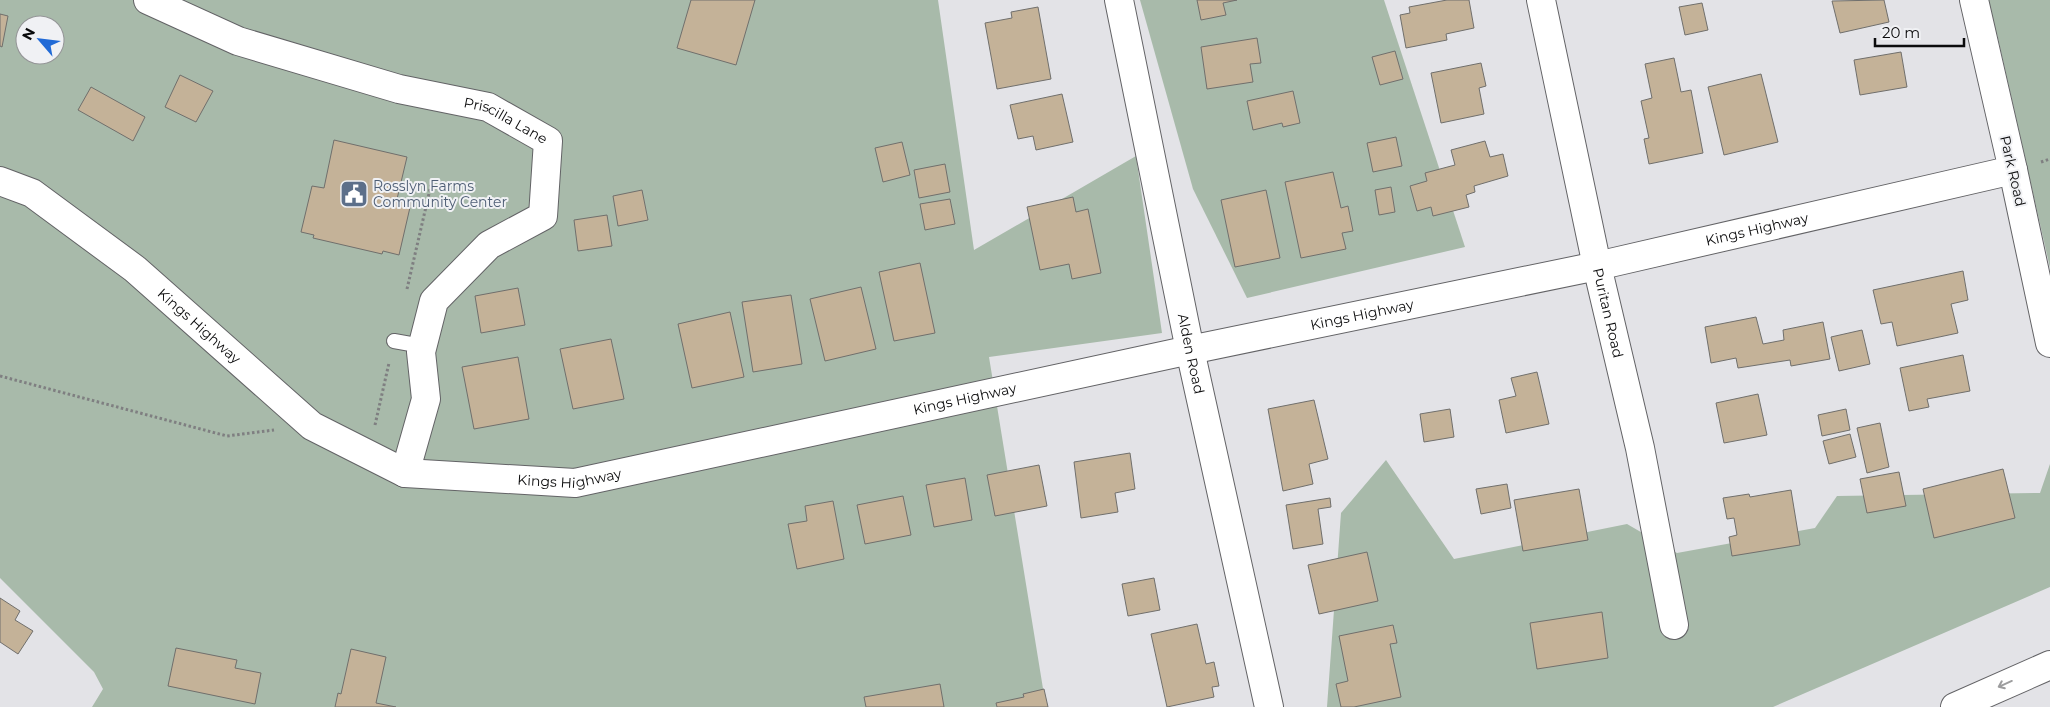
<svg xmlns="http://www.w3.org/2000/svg" width="2050" height="707" font-family="Montserrat,sans-serif">
	<rect width="100%" height="100%" fill="#e3e3e7"/>
	<g fill="#a8baaa" fill-rule="evenodd">
		<path d="M0,0H938L974,250L1136,156L1162,333L989,357L1046,707H92L103,689L94,672L0,578ZM25,25H55V55H25Z"/>
		<path d="M1140,0H1384L1465,247L1247,298L1193,189Z"/>
		<path d="M1967,0H2050V268L1997,34Z"/>
		<path d="M1386,460L1454,559L1627,524L1677,553L1815,528L1837,496L2040,493L2050,464V587L1773,707H1327L1341,513Z"/>
	</g>
	<g fill="#c4b298" stroke="#706f6c">
		<path d="M691,0H755L736,65L677,48Z"/>
		<path d="M1197,0H1237L1223,3L1226,15L1201,20Z"/>
		<path d="M1447,0H1469L1474,28L1446,34L1447,40L1406,48L1400,15L1410,13L1409,7Z"/>
		<path d="M1884,0L1889,22L1840,33L1832,1Z"/>
		<path d="M1702,3L1708,30L1685,35L1679,7Z"/>
		<path d="M1038,7L1051,79L997,89L985,23L1012,18L1011,12Z"/>
		<path d="M0,14L8,16L2,47L0,46Z"/>
		<path d="M1257,38L1261,63L1250,64L1253,82L1207,89L1201,47Z"/>
		<path d="M1395,51L1403,79L1380,85L1372,57Z"/>
		<path d="M1901,52L1907,87L1860,95L1854,60Z"/>
		<path d="M1674,58L1681,92L1691,90L1703,153L1649,164L1644,139L1649,138L1641,101L1652,98L1645,64Z"/>
		<path d="M1481,63L1486,86L1479,88L1484,114L1441,123L1431,73Z"/>
		<path d="M1761,74L1778,142L1724,155L1708,87Z"/>
		<path d="M180,75L213,91L196,122L165,107Z"/>
		<path d="M91,87L145,117L133,141L78,110Z"/>
		<path d="M1293,91L1300,123L1283,127L1282,123L1253,130L1247,101Z"/>
		<path d="M1062,94L1073,142L1036,150L1033,136L1018,139L1010,105Z"/>
		<path d="M1396,137L1402,166L1373,172L1367,143Z"/>
		<path d="M334,140L407,157L397,199L411,203L399,255L383,251L382,254L313,238L314,235L301,232L312,186L324,188Z"/>
		<path d="M1485,141L1490,157L1503,154L1508,176L1474,186L1475,192L1466,195L1469,207L1433,216L1431,207L1417,211L1410,186L1427,181L1425,173L1455,165L1451,150Z"/>
		<path d="M902,142L910,175L883,182L875,148Z"/>
		<path d="M945,164L950,192L919,198L914,170Z"/>
		<path d="M1333,172L1341,208L1348,206L1353,231L1342,233L1346,249L1301,258L1285,182Z"/>
		<path d="M1391,187L1395,212L1379,215L1375,190Z"/>
		<path d="M642,190L648,220L618,226L613,196Z"/>
		<path d="M1266,190L1280,258L1235,267L1221,200Z"/>
		<path d="M1073,197L1076,212L1088,209L1101,273L1072,279L1069,264L1040,270L1027,207Z"/>
		<path d="M950,199L955,224L925,230L920,204Z"/>
		<path d="M607,215L612,246L578,251L574,220Z"/>
		<path d="M920,263L935,333L894,341L879,272Z"/>
		<path d="M1963,271L1968,300L1951,304L1958,333L1897,346L1892,322L1881,324L1873,290Z"/>
		<path d="M861,287L876,349L825,361L810,299Z"/>
		<path d="M518,288L525,325L481,333L475,296Z"/>
		<path d="M791,295L802,364L753,372L742,302Z"/>
		<path d="M730,312L744,377L692,388L678,324Z"/>
		<path d="M1756,317L1763,344L1784,340L1783,330L1823,322L1830,359L1791,366L1790,360L1738,368L1736,358L1711,363L1705,327Z"/>
		<path d="M1862,330L1870,364L1839,371L1831,337Z"/>
		<path d="M611,339L624,399L573,409L560,349Z"/>
		<path d="M1963,355L1970,391L1927,399L1929,407L1909,411L1900,368Z"/>
		<path d="M518,357L529,419L474,429L462,367Z"/>
		<path d="M1537,372L1549,424L1506,433L1499,400L1516,396L1511,378Z"/>
		<path d="M1758,394L1767,435L1724,443L1716,403Z"/>
		<path d="M1314,400L1328,459L1309,464L1313,484L1283,491L1268,409Z"/>
		<path d="M1450,409L1454,437L1424,442L1420,414Z"/>
		<path d="M1846,409L1850,430L1822,436L1818,415Z"/>
		<path d="M1880,423L1889,467L1867,473L1857,428Z"/>
		<path d="M1850,434L1856,457L1829,464L1823,441Z"/>
		<path d="M1130,453L1135,489L1115,493L1118,512L1081,518L1074,462Z"/>
		<path d="M1039,465L1047,506L995,516L987,475Z"/>
		<path d="M2003,469L2015,518L1934,538L1923,489Z"/>
		<path d="M1899,472L1906,506L1867,513L1860,479Z"/>
		<path d="M965,478L972,520L934,527L926,485Z"/>
		<path d="M1507,484L1511,508L1481,514L1476,489Z"/>
		<path d="M1579,489L1588,540L1523,551L1514,500Z"/>
		<path d="M1791,490L1800,545L1732,556L1729,537L1737,535L1734,518L1727,519L1723,498L1749,494L1750,497Z"/>
		<path d="M903,496L911,535L865,544L857,505Z"/>
		<path d="M1330,498L1331,507L1318,509L1323,544L1293,549L1286,505Z"/>
		<path d="M833,501L844,559L797,569L788,524L807,521L805,506Z"/>
		<path d="M1367,552L1378,601L1319,614L1308,565Z"/>
		<path d="M1154,578L1160,610L1128,616L1122,584Z"/>
		<path d="M0,598L20,611L15,620L33,631L18,654L0,642Z"/>
		<path d="M1602,612L1608,658L1537,669L1530,623Z"/>
		<path d="M1197,624L1206,664L1214,662L1219,686L1212,687L1214,697L1167,707L1151,634Z"/>
		<path d="M1393,625L1397,643L1390,644L1401,697L1354,707H1341L1336,684L1348,681L1339,636Z"/>
		<path d="M176,648L237,660L235,668L261,673L255,704L168,686Z"/>
		<path d="M351,649L386,657L376,703L396,707H335L338,693L341,694Z"/>
		<path d="M940,684L944,707H866L864,697Z"/>
		<path d="M1044,689L1048,707H997L996,703L1024,697L1023,694Z"/>
	</g>
	<g fill="none" stroke-linecap="round" stroke-linejoin="round">
		<defs>
			<path id="lane" d="M394,341L422,346"/>
			<g id="street">
				<path id="s1" d="M148,0L238,41L399,89L488,107L548,141L543,216L489,245L434,301L421,352L426,399L405,473"/>
				<path id="s2" d="M1119,0L1190,350L1269,707"/>
				<path id="s3" d="M1541,0L1597,266L1640,448L1674,625"/>
				<path d="M2013,170L2050,343"/>
			</g>
			<g id="secondary">
				<path id="s4" d="M0,181L32,193L135,269L312,426L405,473L575,483L1190,350L1597,266L2013,170L1974,0"/>
			</g>
			<path id="highway" d="M1955,707L2050,665"/>
		</defs>
		<use href="#lane" stroke="#636366" stroke-width="16"/>
		<use href="#street" stroke="#636366" stroke-width="30"/>
		<use href="#secondary" stroke="#636366" stroke-width="30"/>
		<use href="#highway" stroke="#636366" stroke-width="30"/>
		<g stroke="#7f7f81" stroke-width="3" stroke-dasharray="2.5 2.5" stroke-linecap="butt">
			<path d="M2041,162L2050,159"/>
			<path d="M407,289L431,185"/>
			<path d="M0,376L227,436L274,430"/>
			<path d="M375,425L389,363"/>
		</g>
		<use href="#lane" stroke="#fff" stroke-width="14"/>
		<use href="#street" stroke="#fff" stroke-width="28"/>
		<use href="#secondary" stroke="#fff" stroke-width="28"/>
		<use href="#highway" stroke="#fff" stroke-width="28"/>
	</g>
	<defs><path id="oneway-shaft" d="M-6 0H5M1.5-3L5.5 0L1.5 3" fill="none" stroke-width="1.6" stroke-linecap="round" stroke-linejoin="round" transform="scale(1.25)"/></defs>
	<use stroke="#9d9d9e" href="#oneway-shaft" transform="translate(2005 684) rotate(156)"/>
	<defs>
		<symbol id="civic-square" viewBox="-11 -11 22 22"><rect x="-9" y="-9" width="18" height="18" rx="4" fill="#5c6f8a" stroke="#f0f1f4"/><path d="M-.6-6.5H3V-4.5H.6V-3L4-1V1h2V6H-6V1h2V-1L-.6-3ZM-1.2 2.5V6h2.4V2.5Z" fill="#fff"/></symbol>
	</defs>
	<g fill-rule="evenodd">
		<use href="#civic-square" x="338" y="178" width="32" height="32"/>
	</g>
	<g text-anchor="middle" dominant-baseline="central" stroke-width="4" stroke-linejoin="round" paint-order="stroke">
		<g font-size="14" fill="#0b0b0c" stroke="#f0f1f4">
			<text stroke="none"><textPath href="#s1" startOffset="379">Priscilla Lane</textPath></text>
			<text transform="translate(2013 171) rotate(77)">Park Road</text>
			<text stroke="none"><textPath href="#s4" startOffset="1882">Kings Highway</textPath></text>
			<text stroke="none"><textPath href="#s3" startOffset="320">Puritan Road</textPath></text>
			<text stroke="none"><textPath href="#s4" startOffset="1478">Kings Highway</textPath></text>
			<text stroke="none"><textPath href="#s4" startOffset="248">Kings Highway</textPath></text>
			<text stroke="none"><textPath href="#s2" startOffset="361">Alden Road</textPath></text>
			<text stroke="none"><textPath href="#s4" startOffset="1072">Kings Highway</textPath></text>
			<text stroke="none"><textPath href="#s4" startOffset="668">Kings Highway</textPath></text>
		</g>
		<g font-size="14" fill="#4e5e75" stroke="#f0f1f4" text-anchor="start">
			<text x="373" y="186">Rosslyn Farms<tspan x="373" dy="16">Community Center</tspan></text>
		</g>
	</g>
	<g transform="translate(40 40) rotate(298)"><circle r="24" fill="#f0f1f4" stroke="#949597"/>
	<path d="M0-4L9 19L0 12L-9 19Z" fill="#216ad6"/>
	<text y="-8" font-size="14" font-weight="bold" text-anchor="middle" fill="#0b0b0c">N</text>
	</g>
	<path d="M1875 38v8h89v-8" fill="none" stroke="#0b0b0c" stroke-width="2.5"/>
	<text x="1882" y="38" font-size="15" fill="#0b0b0c" stroke="#f0f1f4" stroke-width="4" paint-order="stroke">20 m</text>
</svg>
